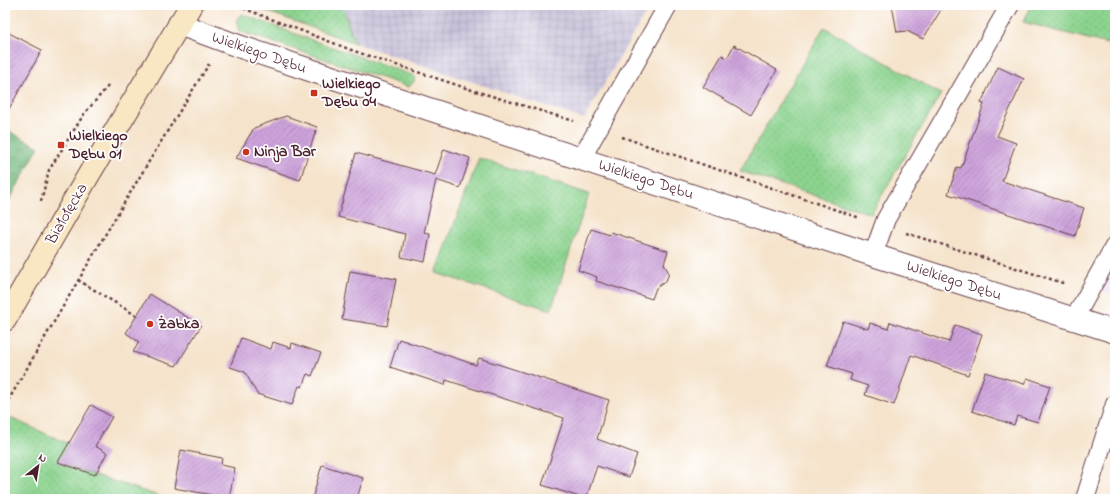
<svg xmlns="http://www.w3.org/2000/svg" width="1120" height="504" font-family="'Indie Flower',sans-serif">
	<defs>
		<pattern id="industrial-grid" width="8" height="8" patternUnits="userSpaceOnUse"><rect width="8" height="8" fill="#c7c0d9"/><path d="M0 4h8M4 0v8" fill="none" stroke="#aca5ba"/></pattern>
		<pattern id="grass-dots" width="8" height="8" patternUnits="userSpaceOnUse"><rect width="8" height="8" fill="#8bd38e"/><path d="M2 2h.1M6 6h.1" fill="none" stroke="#79b57b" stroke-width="1.8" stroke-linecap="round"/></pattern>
		<pattern id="forest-crowns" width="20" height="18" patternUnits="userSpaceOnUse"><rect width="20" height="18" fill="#70b579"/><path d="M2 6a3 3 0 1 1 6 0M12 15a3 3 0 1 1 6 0" fill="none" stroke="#5e9363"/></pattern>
		<pattern id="building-hatch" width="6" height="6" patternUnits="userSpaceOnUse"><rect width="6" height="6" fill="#cda3db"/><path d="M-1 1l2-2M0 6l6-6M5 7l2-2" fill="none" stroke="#a884b2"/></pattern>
	</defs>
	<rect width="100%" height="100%" fill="#fff"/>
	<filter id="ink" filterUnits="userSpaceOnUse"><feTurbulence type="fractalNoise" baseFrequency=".025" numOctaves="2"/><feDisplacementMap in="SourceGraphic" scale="8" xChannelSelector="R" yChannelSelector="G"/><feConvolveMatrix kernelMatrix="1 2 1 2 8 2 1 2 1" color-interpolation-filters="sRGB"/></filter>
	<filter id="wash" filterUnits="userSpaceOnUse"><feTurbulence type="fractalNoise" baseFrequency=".012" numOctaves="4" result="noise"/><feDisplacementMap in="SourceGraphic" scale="16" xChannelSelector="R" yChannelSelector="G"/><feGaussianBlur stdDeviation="0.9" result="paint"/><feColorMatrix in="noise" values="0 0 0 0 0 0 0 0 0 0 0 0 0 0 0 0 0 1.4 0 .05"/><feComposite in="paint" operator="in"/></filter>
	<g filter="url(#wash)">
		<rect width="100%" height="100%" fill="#f5e3cb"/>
		<path fill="#e5d3f1" d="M1115,264V295L1100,290Z"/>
		<path fill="url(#industrial-grid)" d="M342,5H650L584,119L355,43Z"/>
		<g fill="url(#grass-dots)" stroke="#6a795c">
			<path d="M256,5H342L355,43L257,8Z"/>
			<path d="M1032,5H1115V46L1023,22Z"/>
			<path d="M242,14L312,40L415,76L414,82L409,87L239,31L237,24L238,17Z"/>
			<path d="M824,27L941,94L871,214L740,171Z"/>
			<path d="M479,158L589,194L551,310L436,273Z"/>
			<path d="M6,416L69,444L58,463L168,499H5V418Z"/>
		</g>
		<path fill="url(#forest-crowns)" stroke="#5d6a52" d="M5,129L39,147L5,208Z"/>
		<g id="blocks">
			<g fill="url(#building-hatch)">
				<path d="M892,5H944L923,39L907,31L897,32Z"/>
				<path d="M5,31L42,50L5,116Z"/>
				<path d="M734,45L777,70L751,115L703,87L722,55L727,58Z"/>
				<path d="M998,67L1024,79L997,136L1016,143L1002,181L1084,208L1075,236L948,194L957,167L961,168L984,104L981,103Z"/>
				<path d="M286,116L317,127L300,180L236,158L254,128Z"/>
				<path d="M444,149L470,158L460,188L436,180L424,233L430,234L425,262L401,257L405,234L338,217L356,153L435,175Z"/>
				<path d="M591,229L610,235L611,232L668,251L664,264L669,273L666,281L656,288L652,299L596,281L597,277L578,270Z"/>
				<path d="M350,271L396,279L387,326L342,319Z"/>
				<path d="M150,294L201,326L176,366L133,352L139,342L126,333Z"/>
				<path d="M843,321L868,329L870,323L888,329L890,322L949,342L955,325L982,334L968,375L911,355L894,405L865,395L868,386L850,380L852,374L827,366Z"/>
				<path d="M241,338L271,349L273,342L291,348L292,343L321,353L312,376L307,374L302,387L299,386L292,405L257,394L245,372L230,367Z"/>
				<path d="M399,339L476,365L479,358L609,400L597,439L637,454L629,477L597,466L586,499L542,485L564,418L446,380L445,385L390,367Z"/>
				<path d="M985,372L1024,384L1027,378L1050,386L1038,422L1017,416L1014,425L972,411Z"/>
				<path d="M91,405L112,417L95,446L107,453L95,475L58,462Z"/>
				<path d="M181,450L222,458L221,465L235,468L229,498L174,488Z"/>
				<path d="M322,465L363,478L357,499H312Z"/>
			</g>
		</g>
	</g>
	<g filter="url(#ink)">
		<use href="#blocks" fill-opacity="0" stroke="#643c43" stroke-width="1"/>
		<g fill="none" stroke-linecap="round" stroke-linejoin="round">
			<defs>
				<g id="lane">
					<path d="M581,159L668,5"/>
					<path d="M873,255L886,219L1010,5"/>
					<path d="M1074,319L1115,245"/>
					<path d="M1085,499L1115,404"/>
				</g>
				<path id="street" d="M179,24L241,47L313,71L873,255L1115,332"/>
				<path id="secondary" d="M5,320L88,176L191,5"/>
			</defs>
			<use href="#lane" stroke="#643c43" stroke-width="20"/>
			<use href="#street" stroke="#643c43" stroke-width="24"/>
			<use href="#secondary" stroke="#643c43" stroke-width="24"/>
			<g stroke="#643c43" stroke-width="2.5" stroke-dasharray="3 3" stroke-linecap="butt">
				<path d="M239,5L240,7L354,51L472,90L574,121"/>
				<path d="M622,137L860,218"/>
				<path d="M41,201L49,170L84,114L109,85"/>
				<path d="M906,233L1066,284"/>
				<path d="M78,280L137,316"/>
				<path d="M5,406C72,291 138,177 209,64"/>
			</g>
			<use href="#lane" stroke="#fff" stroke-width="18"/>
			<use href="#street" stroke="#fff" stroke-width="22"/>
			<use href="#secondary" stroke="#f9e7c3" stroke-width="22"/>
		</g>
	</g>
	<g fill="#c8321e" stroke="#fff" stroke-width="1.5">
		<rect x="310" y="89" width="8" height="8" rx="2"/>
		<rect x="57" y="141" width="8" height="8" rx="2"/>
		<circle cx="246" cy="152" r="4"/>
		<circle cx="150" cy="324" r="4"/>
	</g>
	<g text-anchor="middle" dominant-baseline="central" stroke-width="3.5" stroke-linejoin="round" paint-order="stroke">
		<g font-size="16" fill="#4a1f2b" stroke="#fff">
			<text transform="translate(259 53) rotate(19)">Wielkiego Dębu</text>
			<text transform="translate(646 180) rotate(18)">Wielkiego Dębu</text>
			<text transform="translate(67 214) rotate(-60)">Białołęcka</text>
			<text transform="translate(954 281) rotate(18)">Wielkiego Dębu</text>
		</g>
		<g font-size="16" font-weight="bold" fill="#4a1f2b" stroke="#fff" text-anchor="start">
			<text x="322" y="84">Wielkiego<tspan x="322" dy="18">Dębu 04</tspan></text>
			<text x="69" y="136">Wielkiego<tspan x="69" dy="18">Dębu 01</tspan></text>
			<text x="254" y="152">Ninja Bar</text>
			<text x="158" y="324">Żabka</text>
		</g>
	</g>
	<rect width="1120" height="504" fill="none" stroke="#fff" stroke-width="20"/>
	<g transform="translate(38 466) rotate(30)" stroke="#ffffff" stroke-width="3" paint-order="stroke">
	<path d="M0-3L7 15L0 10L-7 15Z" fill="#4a1f2b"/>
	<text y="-6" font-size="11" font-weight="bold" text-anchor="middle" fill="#4a1f2b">N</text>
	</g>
</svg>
